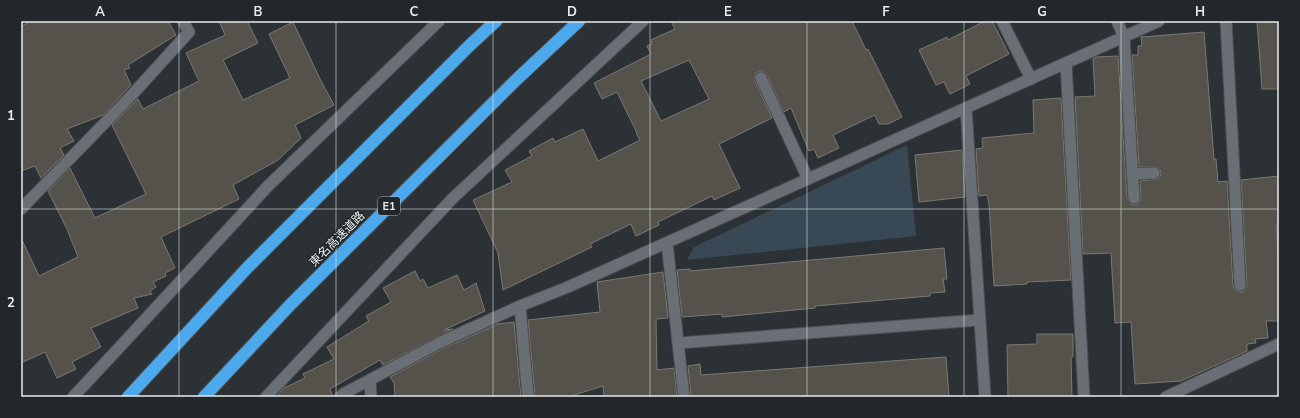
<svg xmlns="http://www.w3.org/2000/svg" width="1300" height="418" font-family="'Nunito Sans','Noto Sans JP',sans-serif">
	<rect width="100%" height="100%" fill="#2b3135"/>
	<path fill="#384854" d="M907,145L916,236L687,260L694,247Z"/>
	<g fill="#54524b" stroke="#7b7972" fill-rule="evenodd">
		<path d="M30,21H168L176,35L128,65L130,68L124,70L131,85L103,115L67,129L74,141L60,148L64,155L41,178L35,166L21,171V27Z"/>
		<path d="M219,21H247L258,43L223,60L243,100L290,78L269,34L293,22L321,81L334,105L295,125L301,138L278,160L233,185L239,199L161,237L175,268L165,273L166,276L153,282L156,287L150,291L152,294L134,298L138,308L91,328L101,347L72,362L76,369L57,378L45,352L21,363V238L39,276L78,257L67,229L48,191L70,168L95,218L146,194L112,125L138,99L143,109L199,81L186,53L225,35Z"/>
		<path d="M671,21H852L866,50L868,49L902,117L888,124H879L875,115L833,135L839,148L818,158L814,149L809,151L791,108L784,112L767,75L762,71L758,72L755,74V81L772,118L719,144L740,188L714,200L712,196L658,222L659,225L636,236L631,224L590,244L592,247L503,290L498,253L473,200L512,182L505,170L532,156L529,151L553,138L555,142L583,129L598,161L640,140L636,133H637L617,92L602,99L594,83L651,54L647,46L652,44L651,40L675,29ZM689,60L709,99L661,121L641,81Z"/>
		<path d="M985,21H992L1009,54L966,76L970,84L950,94L944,82L936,85L919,50L947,37L948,40Z"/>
		<path d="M1257,21H1279V89H1262Z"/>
		<path d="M1204,32L1214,159H1216L1218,182L1227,181L1233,285L1234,289L1237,291L1241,292L1244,291L1247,285L1241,180L1279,176V225H1276L1279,259V321H1266L1268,338L1255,339L1256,343L1247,344V351L1181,381L1135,384L1131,322L1115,323L1111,253L1083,254L1075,97L1095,96L1093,59L1096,57L1118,56L1127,198L1131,204L1134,205L1138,204L1140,201L1141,198L1140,181L1157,179L1160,177L1161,173L1160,170L1157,167H1139L1132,55H1138V46H1142L1141,37Z"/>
		<path d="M1061,98L1071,280L1027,282V284L994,286L989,204L987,195L979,196L976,149L983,148L982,138L1034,133L1033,100Z"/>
		<path d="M962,150L965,197L919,202L915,155Z"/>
		<path d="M944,248L947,279H943L945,292L930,293V296L815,306V308L722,317V314L682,317L677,270L690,269V271Z"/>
		<path d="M415,271L420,281L423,279L428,288L457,275L464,290L476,283L485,311L444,330L453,329L383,365L380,360L330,389L333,397H276L284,388L305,378L303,374L334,359L327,347L369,321L366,316L391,302L383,288Z"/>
		<path d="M663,272L668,318L656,319L657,370L674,368L677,397H604L603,386L568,397H535L528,320L600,312L597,282Z"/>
		<path d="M514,322L521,397H395L394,383L390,377L444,348L498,324Z"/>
		<path d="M1037,334H1073V357H1071L1072,397H1008L1007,345L1037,344Z"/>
		<path d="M946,357L949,397H691L688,366L700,364L701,375Z"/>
	</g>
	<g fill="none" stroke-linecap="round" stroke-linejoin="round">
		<defs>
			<g id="service">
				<path d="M1117,21L1124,37L1134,198"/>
				<path d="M1226,21L1240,285"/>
				<path d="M761,78L808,179"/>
				<path d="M1132,174L1154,173"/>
				<path d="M21,209L131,96L189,32L183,21"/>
				<path d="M678,343L979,320"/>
				<path d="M370,380L371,397"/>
				<path d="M340,397L343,394L441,342L520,306L528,397"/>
			</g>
			<g id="minor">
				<path d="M1002,21L1031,79"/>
				<path d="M1066,63L1084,397"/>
				<path d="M966,108L985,397"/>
				<path d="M667,243L684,397"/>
				<path d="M520,306L568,287L1159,21"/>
				<path d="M73,397L117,350L268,186L439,21"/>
				<path d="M266,397L453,198L643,21"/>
				<path d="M1166,397L1279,344"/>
			</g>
			<g id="motorway">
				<path d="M128,397L248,267L469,46L496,21"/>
				<path d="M204,397L291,304L516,80L579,21"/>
			</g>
		</defs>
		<use href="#service" stroke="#4b4f53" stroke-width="13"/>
		<use href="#minor" stroke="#4b4f53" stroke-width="13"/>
		<use href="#motorway" stroke="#4b4f53" stroke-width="14"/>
		<use href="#service" stroke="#696f74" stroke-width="11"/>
		<use href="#minor" stroke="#696f74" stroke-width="11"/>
		<use href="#motorway" stroke="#4caaec" stroke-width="12"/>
	</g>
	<path fill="none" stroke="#e8ecee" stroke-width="1" stroke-opacity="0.55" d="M179,21V397M336,21V397M493,21V397M650,21V397M807,21V397M964,21V397M1121,21V397M21,209H1279"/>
	<g text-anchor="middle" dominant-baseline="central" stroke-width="3" stroke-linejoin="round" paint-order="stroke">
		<rect fill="#21272b" stroke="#acb1b4" stroke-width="1" x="378" y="197" width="22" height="18" rx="3"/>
		<g font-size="11" font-weight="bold" fill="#e8ecee">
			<text x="389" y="206">E1</text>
		</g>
		<g font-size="12" fill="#e8ecee" stroke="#21272b">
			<text transform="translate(337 239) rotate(-45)">東名高速道路</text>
		</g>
	</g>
	<rect width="1300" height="418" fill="none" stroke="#21272b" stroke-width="44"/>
	<rect x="22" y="22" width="1256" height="374" fill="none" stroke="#e8ecee" stroke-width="1.5"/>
	<g font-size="13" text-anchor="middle" font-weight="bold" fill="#e8ecee">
		<text x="100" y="16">A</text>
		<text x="258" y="16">B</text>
		<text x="414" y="16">C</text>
		<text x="572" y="16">D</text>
		<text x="728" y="16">E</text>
		<text x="886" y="16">F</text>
		<text x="1042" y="16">G</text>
		<text x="1200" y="16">H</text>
		<text x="11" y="120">1</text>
		<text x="11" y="307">2</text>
	</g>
</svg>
